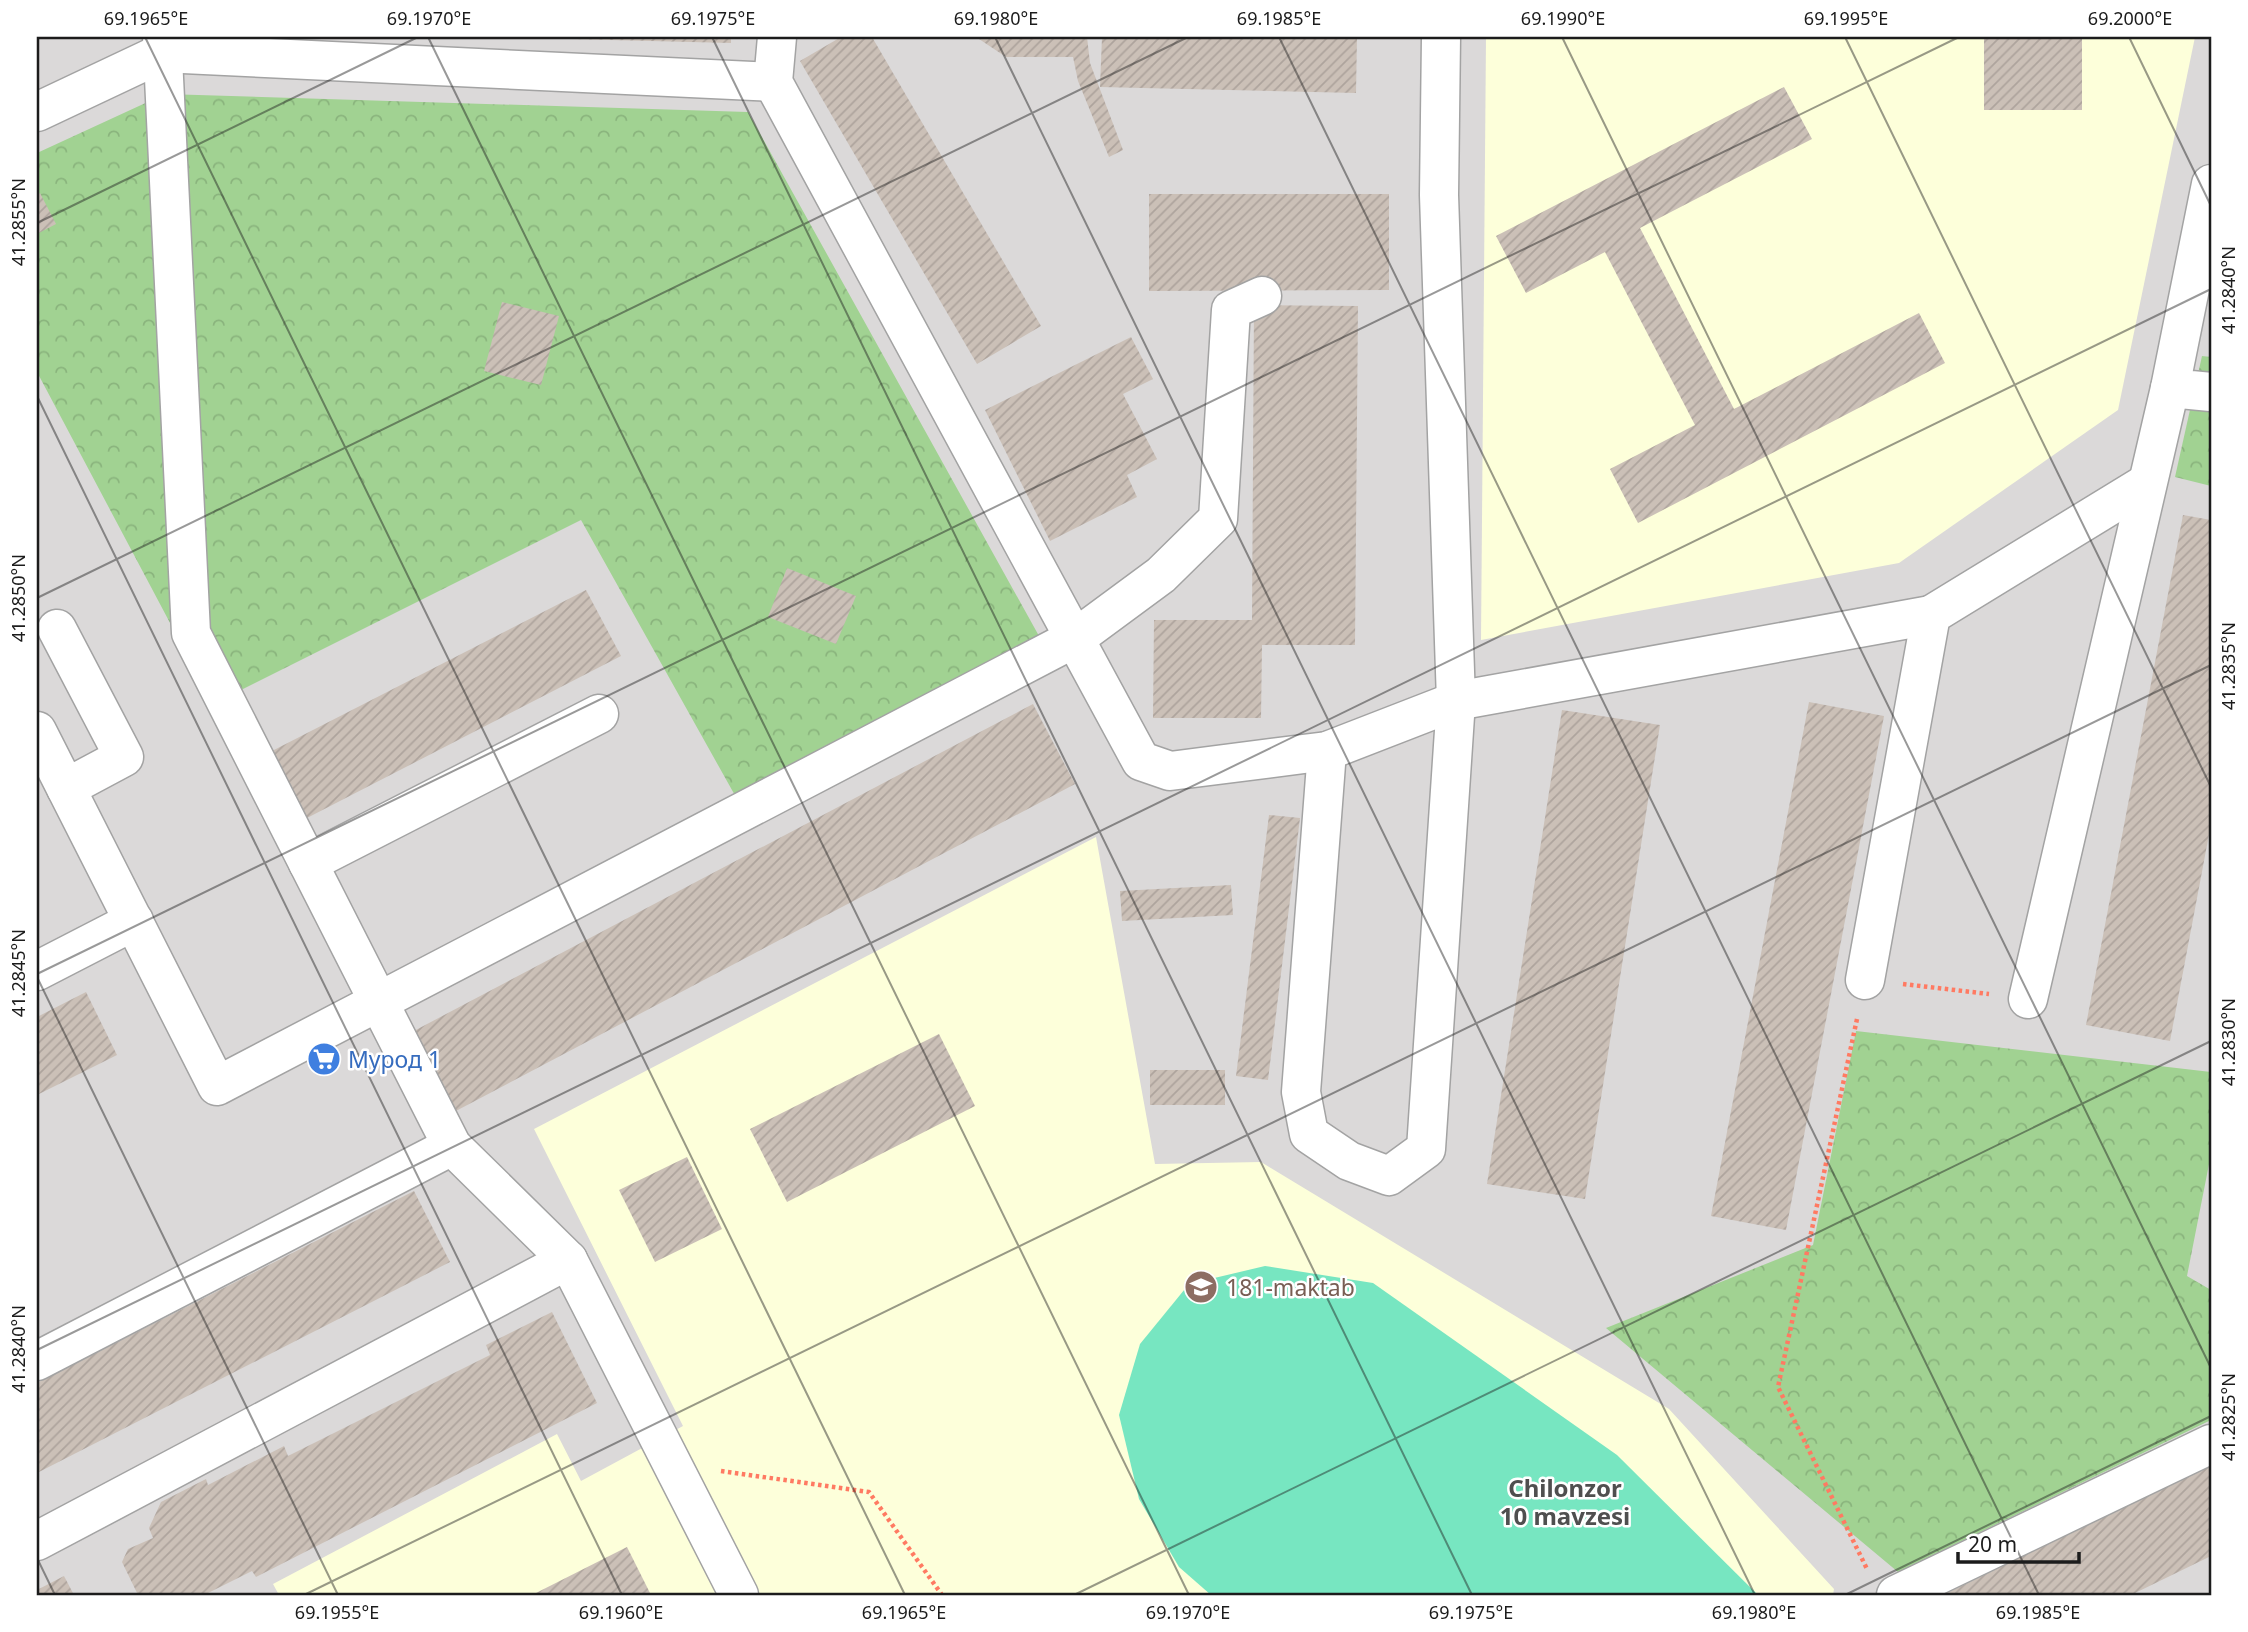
<svg xmlns="http://www.w3.org/2000/svg" width="2248" height="1632" font-family="'Noto Sans',sans-serif">
	<defs>
		<pattern id="forest-crowns" width="20" height="18" patternUnits="userSpaceOnUse" patternTransform="scale(1.75)"><rect width="20" height="18" fill="#a1d292"/><path d="M2 6a3 3 0 1 1 6 0M12 15a3 3 0 1 1 6 0" fill="none" stroke="#8ab47d"/></pattern>
		<pattern id="building-hatch" width="6" height="6" patternUnits="userSpaceOnUse" patternTransform="scale(1.75)"><rect width="6" height="6" fill="#cbc0b7"/><path d="M-1 1l2-2M0 6l6-6M5 7l2-2" fill="none" stroke="#aea49d"/></pattern>
	</defs>
	<rect width="100%" height="100%" fill="#efebe1"/>
	<rect fill="#dbd9d9" x="37" y="37" width="2174" height="1558"/>
	<g fill="#fdffda">
		<path d="M1486,37H2195L2118,410L1899,563L1481,640Z"/>
		<path d="M1096,837L1155,1164L1261,1162L1669,1409L1834,1589L1833,1595H279L273,1584L557,1434L581,1481L683,1426L534,1129Z"/>
	</g>
	<g fill="url(#forest-crowns)">
		<path d="M165,94L748,112L1039,636L737,799L581,520L213,704L37,372V153Z"/>
		<path d="M2202,356L2211,357V486L2175,477Z"/>
		<path d="M1856,1031L2211,1072V1154L2187,1276L2211,1290V1420L1898,1572L1606,1328L1813,1245Z"/>
	</g>
	<path fill="#77e6c1" d="M1265,1266L1373,1283L1617,1455L1758,1595H1211L1179,1567L1139,1499L1119,1415L1140,1344L1189,1284Z"/>
	<g fill="url(#building-hatch)">
		<path d="M485,37H731V43Z"/>
		<path d="M841,37H872L1041,326L977,364L800,61Z"/>
		<path d="M976,37H1087L1090,63L1123,150L1109,157L1078,81L1073,57H1006Z"/>
		<path d="M1102,37H1357L1356,93L1100,87Z"/>
		<rect x="1984" y="37" width="98" height="73"/>
		<path d="M1784,87L1812,139L1640,228L1734,409L1919,313L1945,363L1638,523L1610,469L1695,425L1605,252L1526,293L1496,236Z"/>
		<path d="M40,193L56,224L37,234V195Z"/>
		<path d="M1149,194H1389V290L1149,291Z"/>
		<path d="M502,302L559,316L541,385L484,371Z"/>
		<path d="M1254,305L1358,306L1355,645H1262L1261,718H1153L1154,620H1252Z"/>
		<path d="M1131,337L1153,379L1123,394L1157,459L1127,475L1137,497L1050,541L985,410Z"/>
		<path d="M2183,515L2211,520V824L2170,1041L2086,1025Z"/>
		<path d="M787,568L856,596L836,644L768,617Z"/>
		<path d="M586,590L621,656L307,818L272,751Z"/>
		<path d="M1809,702L1884,716L1786,1230L1711,1216Z"/>
		<path d="M1033,704L1075,784L454,1112L412,1032Z"/>
		<path d="M1562,710L1660,725L1585,1199L1487,1184Z"/>
		<path d="M1269,815L1300,818L1268,1080L1236,1076Z"/>
		<path d="M1231,885L1233,915L1122,921L1120,891Z"/>
		<path d="M86,992L117,1055L37,1095V1017Z"/>
		<path d="M939,1034L975,1106L787,1202L750,1129Z"/>
		<rect x="1150" y="1070" width="75" height="35"/>
		<path d="M687,1157L722,1229L655,1262L619,1190Z"/>
		<path d="M414,1191L450,1262L37,1473V1383Z"/>
		<path d="M552,1312L597,1403L256,1577L252,1571L204,1595H138L122,1562L128,1549L153,1538L149,1528L161,1502L206,1479L208,1485L284,1446L288,1456L490,1355L486,1345Z"/>
		<path d="M2211,1464V1556L2131,1595H1943Z"/>
		<path d="M627,1547L651,1595H532Z"/>
		<path d="M64,1576L74,1595H39L37,1590Z"/>
	</g>
	<g fill="none" stroke-linecap="round" stroke-linejoin="round">
		<defs>
			<g id="minor">
				<path d="M162,37L191,633L452,1146L568,1260L739,1595"/>
				<path d="M777,37L773,82L1141,761L1170,771L1327,751L1456,701L1931,615"/>
				<path d="M37,112L162,53L773,82"/>
				<path d="M2211,184L2170,388L2211,392"/>
				<path d="M57,629L124,757L66,788"/>
				<path d="M37,731L217,1086L1077,637L1161,575L1218,519L1231,310L1262,296"/>
				<path d="M1327,751L1301,1092L1309,1134L1349,1161L1389,1176L1426,1149L1456,701L1439,195L1441,37"/>
				<path d="M308,863L599,714"/>
				<path d="M37,971L134,921"/>
				<path d="M1865,980L1931,615L2147,483"/>
				<path d="M2028,999L2170,388"/>
				<path d="M37,1361L452,1146"/>
				<path d="M37,1541L568,1260"/>
				<path d="M1896,1595L2211,1444"/>
			</g>
		</defs>
		<use href="#minor" stroke="#a3a3a3" stroke-width="41"/>
		<g stroke="#ff7a62" stroke-width="4.5" stroke-dasharray="3.5 3.5" stroke-linecap="butt">
			<path d="M1903,984L1989,994"/>
			<path d="M1857,1019L1778,1387L1867,1569"/>
			<path d="M721,1471L869,1492L942,1595"/>
		</g>
		<use href="#minor" stroke="#fff" stroke-width="38"/>
	</g>
	<path fill="none" stroke="#1c1c1c" stroke-width="2" stroke-opacity="0.45" d="M145,37L905,1595M428,37L1189,1595M712,37L1472,1595M995,37L1755,1595M1279,37L2039,1595M1562,37L2211,1368M1845,37L2211,787M2129,37L2211,206M37,223L418,37M37,396L622,1595M37,598L1188,37M37,974L1959,37M37,977L338,1595M37,1350L2211,289M37,1558L55,1595M304,1595L2211,665M1074,1595L2211,1041M1845,1595L2211,1416"/>
	<defs>
		<symbol id="supermarket-disc" viewBox="-11 -11 22 22"><circle r="9.5" fill="#3f7fe0" stroke="#fff"/><path d="M-6-5.5h2.5l.6 2H6L4.5 2H-2.5L-4.4-4H-6ZM-1.5 3.2a1.3 1.3 0 1 0 .1 0ZM3 3.2a1.3 1.3 0 1 0 .1 0Z" fill="#fff"/></symbol>
		<symbol id="school-disc" viewBox="-11 -11 22 22"><circle r="9.5" fill="#8d6e63" stroke="#fff"/><path d="M0-5L7-2L0 1L-7-2ZM-4 1L0 2.5L4 1V4Q0 6-4 4Z" fill="#fff"/></symbol>
	</defs>
	<g fill-rule="evenodd">
		<use href="#supermarket-disc" x="305" y="1040" width="38" height="38"/>
		<use href="#school-disc" x="1182" y="1268" width="38" height="38"/>
	</g>
	<g text-anchor="middle" dominant-baseline="central" stroke-width="5" stroke-linejoin="round" paint-order="stroke">
		<g font-size="23" fill="#366cbe" stroke="#fff" text-anchor="start">
			<text x="348" y="1059">Мурод 1</text>
		</g>
		<g font-size="23" fill="#785e54" stroke="#fff" text-anchor="start">
			<text x="1226" y="1287">181-maktab</text>
		</g>
		<g font-size="24" font-weight="bold" fill="#4f4f4f" stroke="#fff">
			<text x="1565" y="1487">Chilonzor<tspan x="1565" dy="28">10 mavzesi</tspan></text>
		</g>
	</g>
	<rect width="2248" height="1632" fill="none" stroke="#ffffff" stroke-width="77"/>
	<path d="M1958 1552v10h121v-10" fill="none" stroke="#1c1c1c" stroke-width="3.5"/>
	<text x="1968" y="1552" font-size="21" fill="#1c1c1c" stroke="#ffffff" stroke-width="5" paint-order="stroke">20 m</text>
	<rect x="38" y="38" width="2172" height="1556" fill="none" stroke="#1c1c1c" stroke-width="2.5"/>
	<g font-size="18" text-anchor="middle" fill="#1c1c1c">
		<text x="146" y="25">69.1965°E</text>
		<text x="429" y="25">69.1970°E</text>
		<text x="713" y="25">69.1975°E</text>
		<text x="996" y="25">69.1980°E</text>
		<text x="1279" y="25">69.1985°E</text>
		<text x="1563" y="25">69.1990°E</text>
		<text x="1846" y="25">69.1995°E</text>
		<text x="2130" y="25">69.2000°E</text>
		<text transform="translate(19 222) rotate(-90)" y="6">41.2855°N</text>
		<text transform="translate(2229 290) rotate(-90)" y="6">41.2840°N</text>
		<text transform="translate(19 598) rotate(-90)" y="6">41.2850°N</text>
		<text transform="translate(2229 666) rotate(-90)" y="6">41.2835°N</text>
		<text transform="translate(19 973) rotate(-90)" y="6">41.2845°N</text>
		<text transform="translate(2229 1042) rotate(-90)" y="6">41.2830°N</text>
		<text transform="translate(19 1349) rotate(-90)" y="6">41.2840°N</text>
		<text transform="translate(2229 1417) rotate(-90)" y="6">41.2825°N</text>
		<text x="337" y="1619">69.1955°E</text>
		<text x="621" y="1619">69.1960°E</text>
		<text x="904" y="1619">69.1965°E</text>
		<text x="1188" y="1619">69.1970°E</text>
		<text x="1471" y="1619">69.1975°E</text>
		<text x="1754" y="1619">69.1980°E</text>
		<text x="2038" y="1619">69.1985°E</text>
	</g>
</svg>
